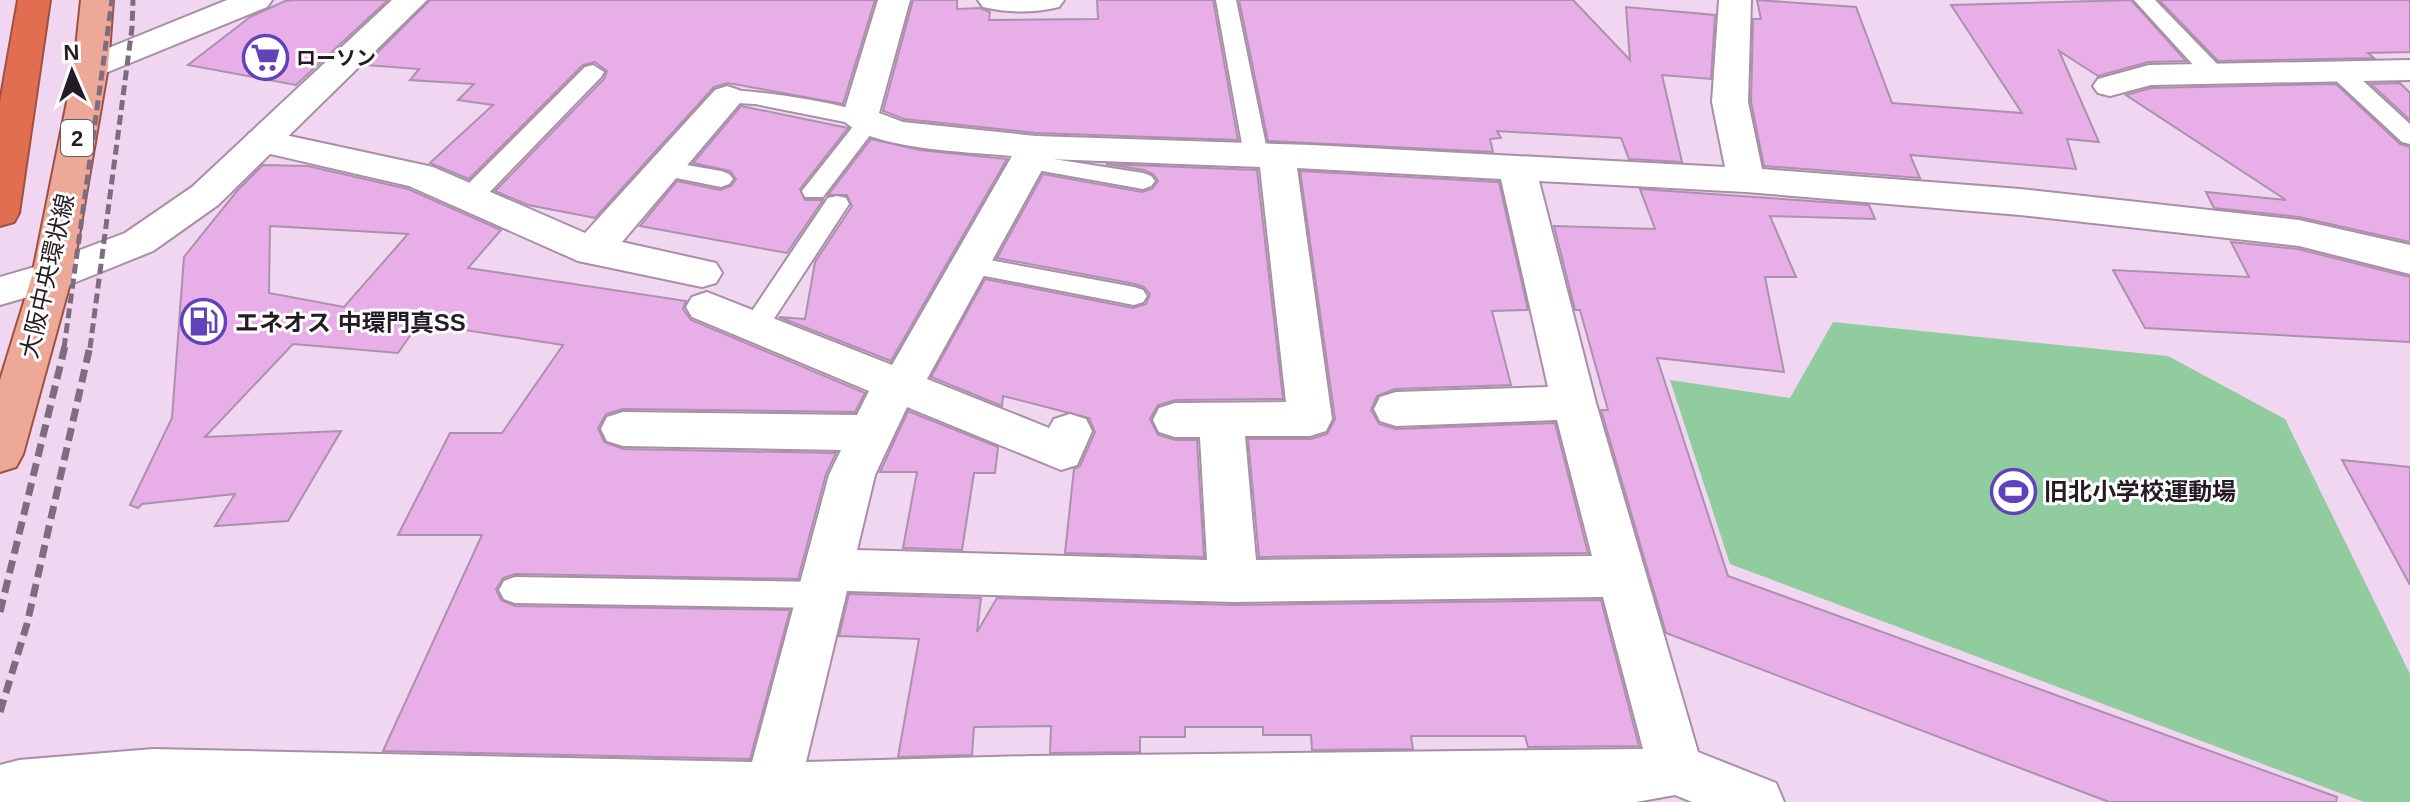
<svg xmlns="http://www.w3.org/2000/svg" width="2410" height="802" font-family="Helvetica,'Noto Sans JP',sans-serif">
	<rect width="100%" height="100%" fill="#f1d6f1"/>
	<path fill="#90cc9e" d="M1833,322L2168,356L2285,419L2410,674V802H2364L1730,564L1670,380L1790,398Z"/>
	<g fill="#e8aee8" stroke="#ab91ab" stroke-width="2" fill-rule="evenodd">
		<path d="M296,0H388L296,85L188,65L250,17L285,1Z"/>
		<path d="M430,0H875L843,104L728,83L714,87L595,218L528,205L495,191L604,79L607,71L595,62L583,65L469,179L430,163L493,105L458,100L474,84L410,80L419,69L365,65Z"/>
		<path d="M913,0H957V9L980,8L990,12L989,20L1098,19L1097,0H1213L1238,140L1036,133L904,119L883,111Z"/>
		<path d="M1239,0H1573L1630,60L1626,7L1715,15L1711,79L1662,75L1682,162L1629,159L1621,138L1497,131L1501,138L1490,139L1493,152L1268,141Z"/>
		<path d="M1757,0L1856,7L1892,103L2022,113L1951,5L2131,0L2186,61L2148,62L2098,76L2059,51L2099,142L2067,139L2076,169L1910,155L1920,178L1764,166L1751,102L1753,19H1761Z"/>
		<path d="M2159,0H2410V52L2368,53L2374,58L2218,61Z"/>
		<path d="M2400,83L2410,93V120L2371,84Z"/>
		<path d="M2336,84L2400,144L2410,147V242L2299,217L2214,208L2206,192L2286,200L2126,95L2151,88Z"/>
		<path d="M741,106L848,128L800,189L805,200H823L787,253L640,226L677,181L720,190L731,186L736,179L730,171L693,163Z"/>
		<path d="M871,139L920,150L1007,159L891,361L779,317L805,319L815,262L852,206L847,195H828Z"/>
		<path d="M1106,164L1257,170L1283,399L1175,400L1158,405L1150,419L1158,435L1175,440H1197L1204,557L1065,553L1074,469L1080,466L1095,432L1089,418L1003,396L1002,406L931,377L985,279L1133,308L1146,304L1150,294L1144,287L1135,284L997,258L1043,174L1142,192L1152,189L1158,181L1153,174L1144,170Z"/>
		<path d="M263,165L308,166L408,189L501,230L468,268L686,301L683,309L691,320L865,393L855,412L623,409L606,414L598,428L604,442L623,449L836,453L826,474L798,579L515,574L503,578L496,589L501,600L515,606L790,610L750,759L383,751L482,535H398L450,433H502L563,345L419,323L398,353L293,344L205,437L341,431L288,521L215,526L235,494L142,504L138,508L130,505L172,418L184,257L237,191ZM270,226L408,234L344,307L269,293Z"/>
		<path d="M1300,171L1499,182L1528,310L1492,311L1511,385L1395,389L1377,396L1371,410L1379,424L1396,429L1555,423L1588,553L1259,557L1248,439H1311L1327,434L1335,419Z"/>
		<path d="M1640,189L1869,205L1875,219L1770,216L1796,277H1765L1784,372L1657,358L1728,576L2337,797L2336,802H2109L1666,633L1601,410H1608L1580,310H1575L1554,226L1655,229Z"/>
		<path d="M2231,242L2298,249L2410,277V342L2145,328L2113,270L2249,277Z"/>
		<path d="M908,411L998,447L995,473H974L962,550L903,548L917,472H880Z"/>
		<path d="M2342,460L2410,467V585Z"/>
		<path d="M849,594L981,598L977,632L997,598L1233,605L1601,600L1639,746L1528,747L1525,736H1411L1413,749L1312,750L1311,735H1263V727H1185V737H1140V752L1050,753L1051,726L974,727L972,755L898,757L919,639L839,636Z"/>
	</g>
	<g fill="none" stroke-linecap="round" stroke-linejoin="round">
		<defs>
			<g id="service">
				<path d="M1216,0H1236L1268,155L1264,160H1248L1244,155Z"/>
				<path d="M2134,0H2155L2222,69L2225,74L2222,79H2206Z"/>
				<path d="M2339,64L2347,66L2410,124V144L2402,142L2331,76L2328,71Z"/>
				<path d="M593,65L604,72L601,77L477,205H459L456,199L459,193L585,67Z"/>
				<path d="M727,90C752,90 868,105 880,122L823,197H805L802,191L855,124L755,104L719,102L716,97Z"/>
				<path d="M1028,155L1143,173L1151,176L1155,181L1151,186L1143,189L1020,167L1016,162L1020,157Z"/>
				<path d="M664,161L721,171L729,174L733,179L729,184L721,187L656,174L652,169L656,164Z"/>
				<path d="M837,196L846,198L849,204L764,334L755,337L746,334L742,327L746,320L828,198Z"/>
				<path d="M968,256L1134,287L1143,290L1147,296L1143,302L1134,305L959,271L955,265L959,259Z"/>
				<path d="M515,577L821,582L832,585L837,595L832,605L821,608L515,603L504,599L499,590L504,581Z"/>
			</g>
			<g id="minor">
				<path d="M227,0H272L267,7L103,74L91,77L79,74L74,67L79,60Z"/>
				<path d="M878,0H910L879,113L903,122L1036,136L1312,145L1725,167L1712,102L1719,0H1751L1748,102L1762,169L2020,189L2299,220L2410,245V274L2299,246L2020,215L1746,192L1539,181L1596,403L1698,752L1776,783L1784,802H1692L1675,795L1636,802H0V765L19,760L153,749L752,762L829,475L841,450L623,446L607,441L601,429L607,417L623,412L857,415L869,391L692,317L686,307L692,297L707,292L892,365L1012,156C974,152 864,150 842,118ZM1048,159L1260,167L1286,402L1175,403L1159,408L1153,420L1159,432L1175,437H1200L1207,560L857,550L875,475L907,407L1061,470L1077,465L1092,431L1086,419L1070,414L1054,419L1049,428L927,379ZM1297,168L1501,179L1548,387L1396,392L1380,397L1374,409L1380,421L1396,426L1557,420L1592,556L1256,560L1245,436H1310L1326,431L1332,419ZM847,591L1233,602L1603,597L1643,749L1032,756L806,762Z"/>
				<path d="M978,0H1064L1059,7C1033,13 1008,13 983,7Z"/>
				<path d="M2410,60V80L2151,85L2110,96L2098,93L2093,86L2098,79L2149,65Z"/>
				<path d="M727,86L739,90L745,97L622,242L716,263L722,273L716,283L702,287L578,261L409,186L249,149L244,141L249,133L262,130L433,167L585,233L715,90Z"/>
			</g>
			<path id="secondary" d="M392,0H427L218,205L153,251L66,286L0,305V277L38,266L125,233L192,187Z"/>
			<path id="primary" d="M81,0H113L108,67L72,276L23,454L16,467L0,472V380L32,276L74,67Z"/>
			<path id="motorway" d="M18,0H50L19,213L14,222L0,226V102Z"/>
		</defs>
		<use href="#service" stroke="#a88ea7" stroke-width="4"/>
		<use href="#minor" stroke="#a88ea7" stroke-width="4"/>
		<use href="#secondary" stroke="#a88ea7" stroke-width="4"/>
		<use href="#primary" stroke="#9f5141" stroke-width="4"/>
		<use href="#motorway" stroke="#9f5141" stroke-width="4"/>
		<use href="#service" fill="#fff" fill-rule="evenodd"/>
		<use href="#minor" fill="#fff" fill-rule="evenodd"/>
		<use href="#secondary" fill="#fff" fill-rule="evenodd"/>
		<use href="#primary" fill="#eda897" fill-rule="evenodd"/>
		<use href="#motorway" fill="#e16e51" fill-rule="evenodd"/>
		<g stroke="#7e6d7e" stroke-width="5" stroke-dasharray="10 5" stroke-linecap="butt">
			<path d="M64,348L112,0"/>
			<path d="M90,348L132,28L133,0"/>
		</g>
		<g stroke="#7e6d7e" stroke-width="7" stroke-dasharray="13 7" stroke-linecap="butt">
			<path d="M0,612L65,346"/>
			<path d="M0,712L27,624L90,346"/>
		</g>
	</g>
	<defs>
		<symbol id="supermarket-ring" viewBox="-11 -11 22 22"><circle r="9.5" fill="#fff" stroke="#6142ba" stroke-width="1.5"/><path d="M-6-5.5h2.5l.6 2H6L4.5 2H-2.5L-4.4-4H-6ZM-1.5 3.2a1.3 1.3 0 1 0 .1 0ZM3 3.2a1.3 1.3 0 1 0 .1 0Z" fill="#6142ba"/></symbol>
		<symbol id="fuel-ring" viewBox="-11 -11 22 22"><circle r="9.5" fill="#fff" stroke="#6142ba" stroke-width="1.5"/><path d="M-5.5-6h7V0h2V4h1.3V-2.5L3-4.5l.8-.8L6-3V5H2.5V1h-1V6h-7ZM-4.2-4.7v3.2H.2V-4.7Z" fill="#6142ba"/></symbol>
		<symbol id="stadium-ring" viewBox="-11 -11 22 22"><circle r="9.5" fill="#fff" stroke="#6142ba" stroke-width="1.5"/><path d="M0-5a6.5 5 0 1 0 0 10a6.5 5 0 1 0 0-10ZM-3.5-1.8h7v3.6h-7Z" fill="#6142ba"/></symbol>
	</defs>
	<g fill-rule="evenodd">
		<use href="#supermarket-ring" x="240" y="32" width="51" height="51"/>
		<use href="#fuel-ring" x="178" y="296" width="51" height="51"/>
		<use href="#stadium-ring" x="1988" y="466" width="51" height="51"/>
	</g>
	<g text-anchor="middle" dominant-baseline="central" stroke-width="6" stroke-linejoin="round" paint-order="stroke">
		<g font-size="20" font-weight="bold" fill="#241b24" stroke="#fff" text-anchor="start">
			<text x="296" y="58">ローソン</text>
		</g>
		<rect fill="#fff" stroke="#665f66" stroke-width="2" x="61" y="120" width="32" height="36" rx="6"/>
		<g font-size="22" font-weight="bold" fill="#241b24">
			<text x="77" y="138">2</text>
		</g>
		<g font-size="24" fill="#241b24" stroke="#fff">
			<text transform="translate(47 276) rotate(-77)">大阪中央環状線</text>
		</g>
		<g font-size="24" font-weight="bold" fill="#241b24" stroke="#fff" text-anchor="start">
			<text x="235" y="322">エネオス 中環門真SS</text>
			<text x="2044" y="491">旧北小学校運動場</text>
		</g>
	</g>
	<g transform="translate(72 72) rotate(358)" stroke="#ffffff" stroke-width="6" paint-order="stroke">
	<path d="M0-6L14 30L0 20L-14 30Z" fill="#241b24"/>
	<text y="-12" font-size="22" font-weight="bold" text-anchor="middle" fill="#241b24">N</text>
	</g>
</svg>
